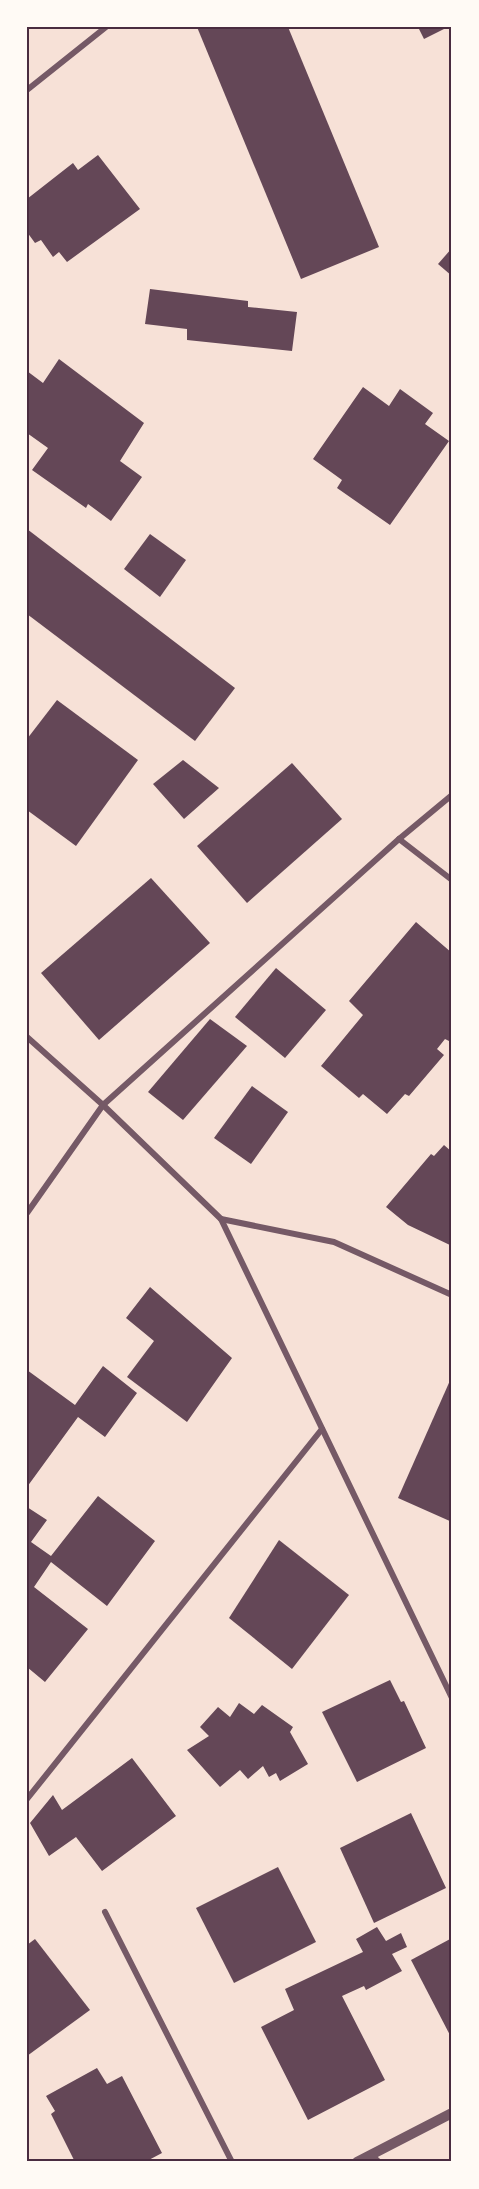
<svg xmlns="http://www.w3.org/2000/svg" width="479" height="2189" font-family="Literata,serif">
	<rect width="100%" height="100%" fill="#f7e1d7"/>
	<g fill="#644757">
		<path d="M197,27H288L379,247L301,279Z"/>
		<path d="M418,27H448L424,39Z"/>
		<path d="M98,155L140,209L67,262L59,252L53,257L41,240L35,243L27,232V199L73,163L78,170Z"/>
		<path d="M452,248V276L438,264Z"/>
		<path d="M150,289L248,301V307L297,312L292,351L187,340V329L145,324Z"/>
		<path d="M59,359L144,423L120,461L142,477L111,521L88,504L86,508L32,470L48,448L27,433V371L43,383Z"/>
		<path d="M363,387L389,406L400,389L433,413L425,424L449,441L390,525L337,488L342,480L313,459Z"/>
		<path d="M27,529L235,688L195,741L27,614Z"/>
		<path d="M150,534L186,560L160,597L124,569Z"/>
		<path d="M57,700L138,760L76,846L27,810V739Z"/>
		<path d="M183,760L219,788L184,819L153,784Z"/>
		<path d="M292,763L342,819L247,903L197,846Z"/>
		<path d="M151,878L210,943L99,1040L41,973Z"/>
		<path d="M416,922L452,953V1037L449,1041L445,1039L437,1049L444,1055L409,1096L405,1094L387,1114L363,1094L359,1098L321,1066L363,1015L349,1001Z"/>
		<path d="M276,968L326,1010L285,1058L235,1017Z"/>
		<path d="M210,1019L247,1046L183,1120L148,1092Z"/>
		<path d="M252,1086L288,1112L251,1164L214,1138Z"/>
		<path d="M444,1145L452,1152V1246L408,1225L386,1207L431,1154L434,1156Z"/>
		<path d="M150,1287L232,1358L187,1422L127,1377L154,1341L126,1318Z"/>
		<path d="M103,1366L137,1393L105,1437L78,1417L27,1487V1370L75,1405Z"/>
		<path d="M452,1376V1522L398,1498Z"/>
		<path d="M98,1496L155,1541L107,1606L51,1562L34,1587L88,1629L45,1682L27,1667V1507L47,1520L31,1542L51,1556Z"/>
		<path d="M279,1540L349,1595L292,1669L229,1618Z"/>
		<path d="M390,1680L401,1702L404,1701L426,1748L357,1782L322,1712Z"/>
		<path d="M239,1703L254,1714L262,1705L293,1727L290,1732L308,1764L280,1781L276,1773L269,1777L263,1766L248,1779L240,1770L220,1787L187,1750L209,1736L200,1727L218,1707L230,1717Z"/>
		<path d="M132,1758L176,1816L102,1871L76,1837L49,1856L30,1823L53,1795L62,1810Z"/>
		<path d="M411,1813L446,1888L374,1923L340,1848Z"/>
		<path d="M278,1867L316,1942L234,1983L196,1908Z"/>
		<path d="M377,1927L386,1941L401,1933L407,1947L392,1954L402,1971L366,1990L364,1986L342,1996L385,2080L308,2120L261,2027L294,2010L285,1989L363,1952L356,1939Z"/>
		<path d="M452,1938V2039L411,1960Z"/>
		<path d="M35,1939L90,2010L27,2056V1945Z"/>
		<path d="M97,2068L107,2084L122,2076L162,2153L145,2162H75L51,2114L55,2111L46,2096Z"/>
	</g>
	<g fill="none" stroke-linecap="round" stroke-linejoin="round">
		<g stroke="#755966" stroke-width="6">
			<path d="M27,90L106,27"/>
			<path d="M399,839L452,880"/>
			<path d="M27,1037L103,1105L221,1219L452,1698"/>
			<path d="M27,1213L103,1105L399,839L452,795"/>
			<path d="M221,1219L334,1242L452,1295"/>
			<path d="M27,1799L322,1429"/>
			<path d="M105,1912L232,2162"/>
			<path d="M371,2155L379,2162"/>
		</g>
		<path stroke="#755966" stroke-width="10" d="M357,2162L452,2113"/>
	</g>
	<rect width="479" height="2189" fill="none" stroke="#fffaf5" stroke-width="57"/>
	<rect x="28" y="28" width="422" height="2132" fill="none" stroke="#4a2c40" stroke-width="2"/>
</svg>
